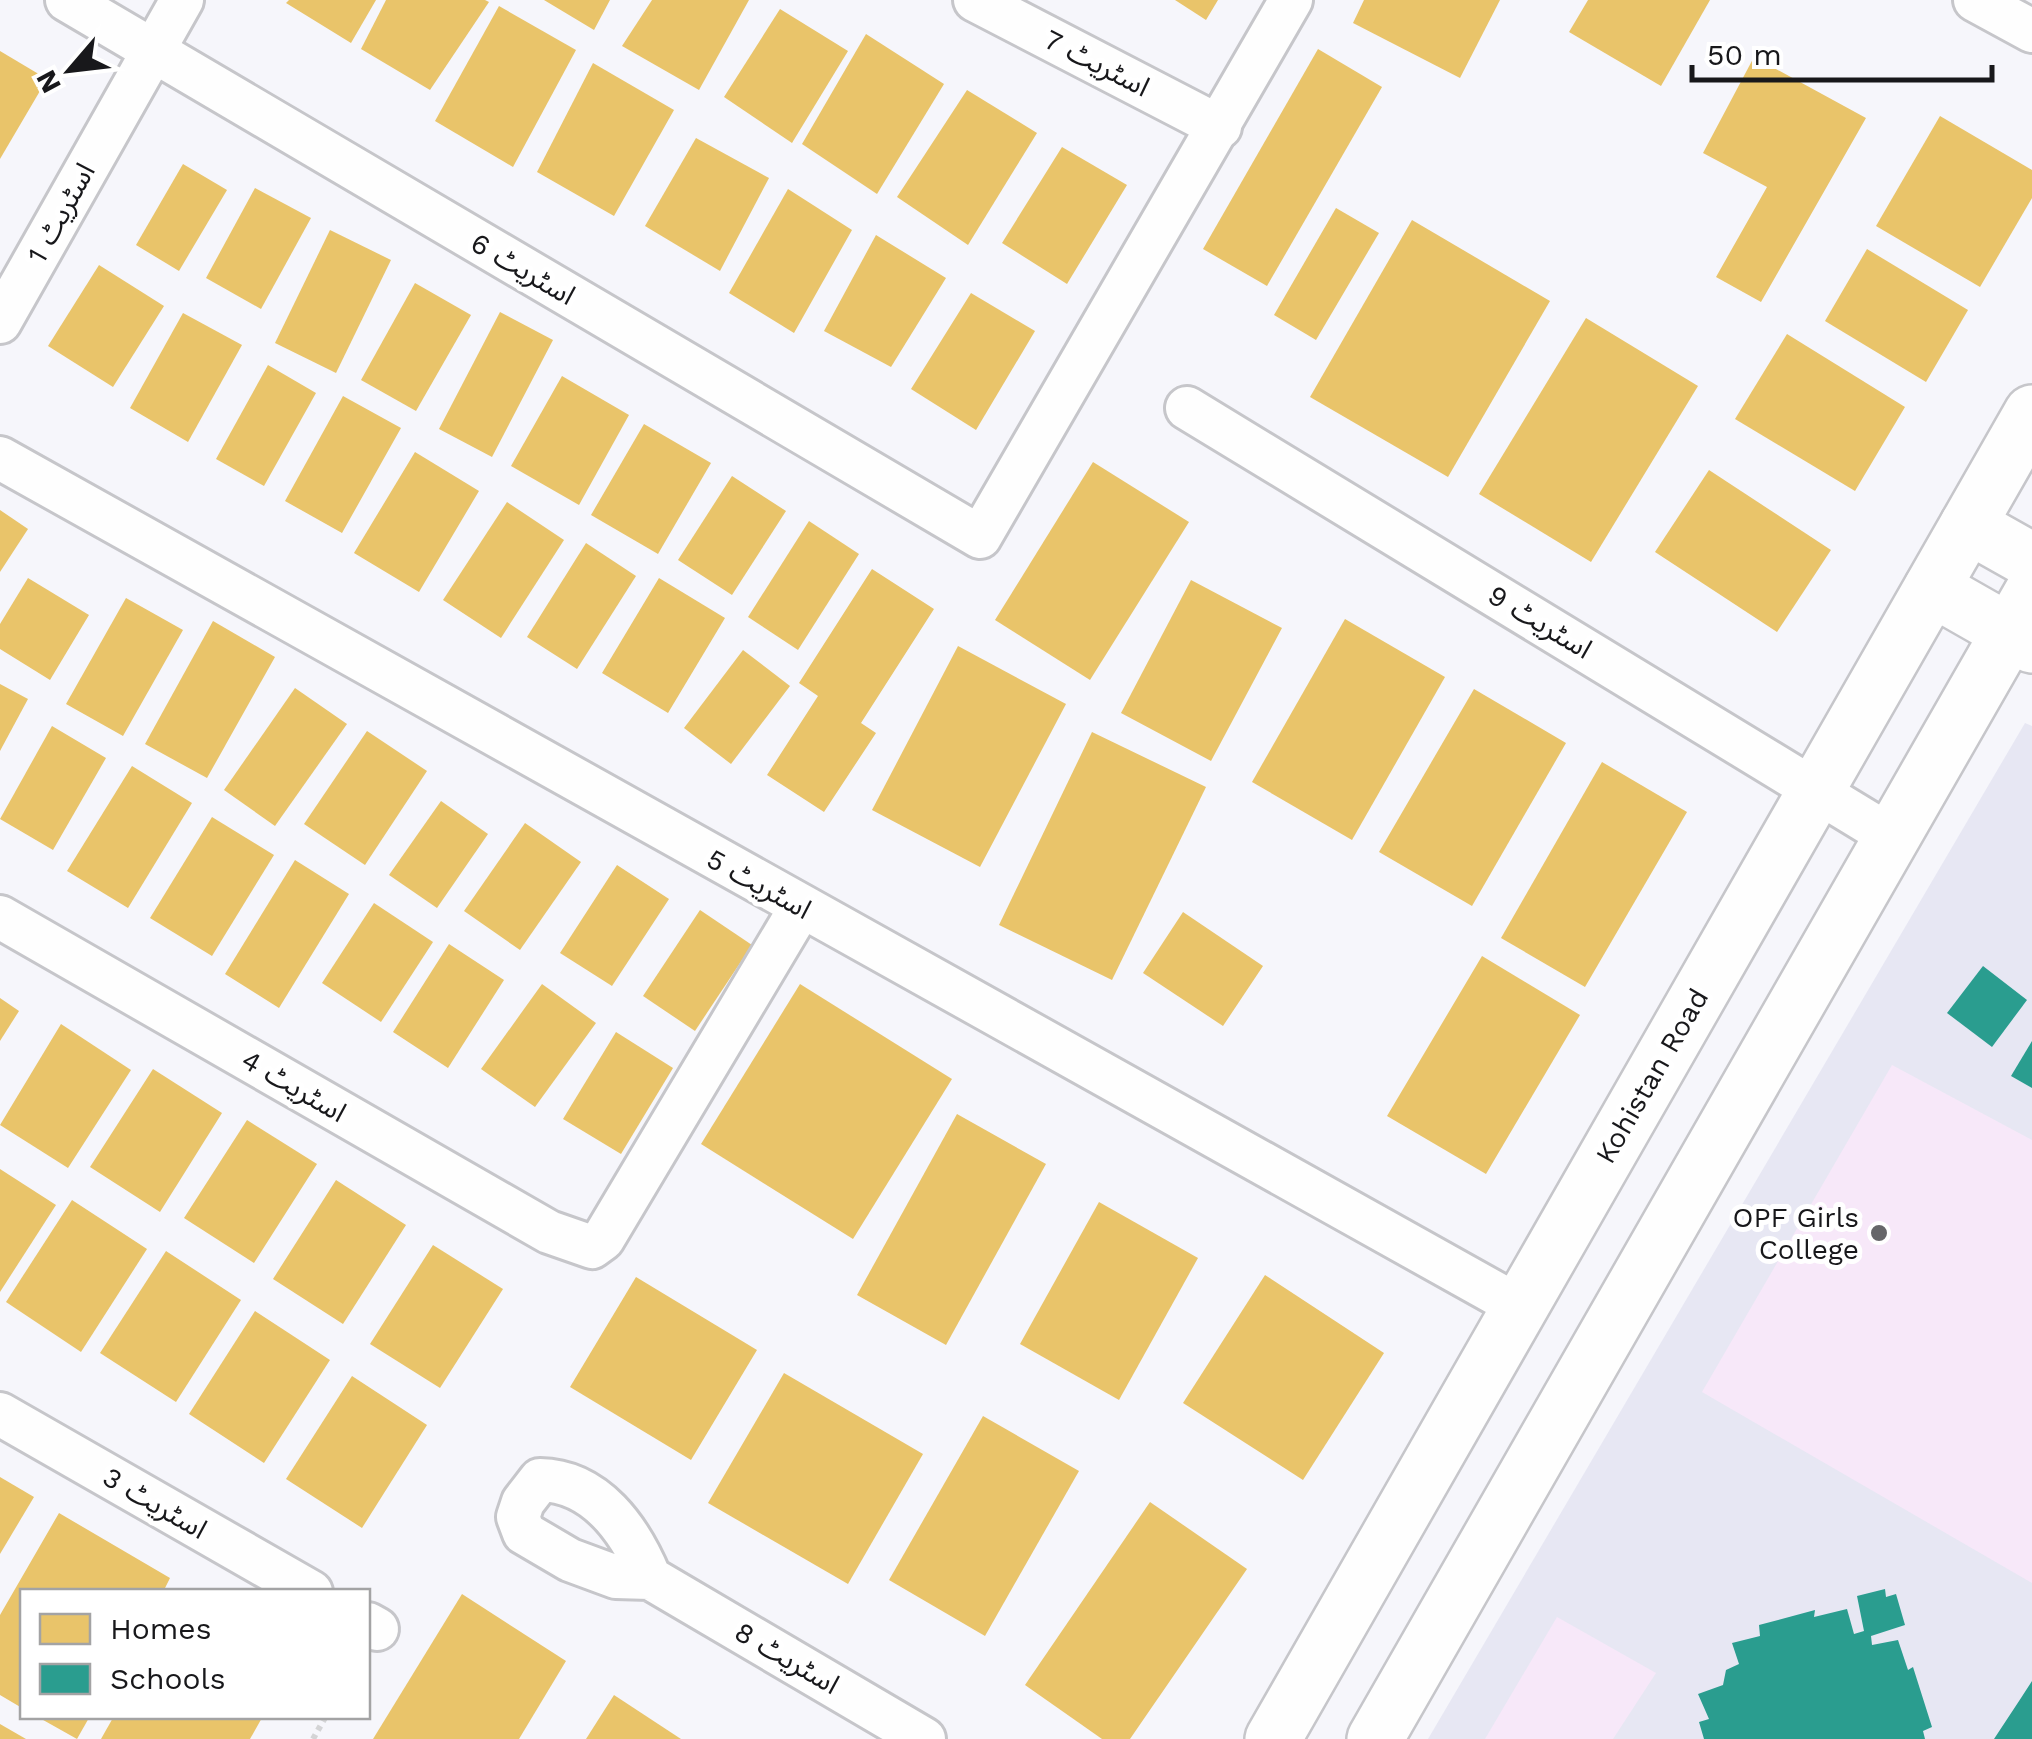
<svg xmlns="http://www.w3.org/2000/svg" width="2032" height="1739" font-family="'Work Sans','Noto Sans Arabic',sans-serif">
	<rect width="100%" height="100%" fill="#f6f6fb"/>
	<path fill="#e7e7f3" d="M2025,723L2032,726V1739H1428Z"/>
	<g fill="#f7e8f9">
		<path d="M1892,1065L2032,1140V1583L1702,1392Z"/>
		<path d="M1557,1617L1656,1673L1613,1739H1485Z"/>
	</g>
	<g fill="#e9c46a">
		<path d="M289,0H376L351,43L286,3Z"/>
		<path d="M386,0H485L489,2L430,90L361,49Z"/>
		<path d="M544,0H610L594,30Z"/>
		<path d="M652,0H749L699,90L622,46Z"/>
		<path d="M1175,0H1218L1206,20Z"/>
		<path d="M1364,0H1500L1460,78L1353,23Z"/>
		<path d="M1588,0H1710L1661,86L1569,32Z"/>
		<path d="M499,6L576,50L513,167L435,121Z"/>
		<path d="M780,9L848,51L792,143L724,97Z"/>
		<path d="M866,34L944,84L877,194L802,144Z"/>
		<path d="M1318,49L1382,87L1267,286L1203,249Z"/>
		<path d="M0,51L47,79L0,159Z"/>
		<path d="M1754,57L1866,118L1761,302L1716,277L1767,187L1703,153Z"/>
		<path d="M593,63L674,110L614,216L537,172Z"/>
		<path d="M967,90L1037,133L968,245L897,197Z"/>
		<path d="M1940,116L2032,170V198L1980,287L1876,226Z"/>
		<path d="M696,138L769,178L720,271L645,226Z"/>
		<path d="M1062,147L1127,185L1067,284L1002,243Z"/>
		<path d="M183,164L227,190L179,271L136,245Z"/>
		<path d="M255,188L311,218L261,309L206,278Z"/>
		<path d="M788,189L852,230L794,333L729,293Z"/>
		<path d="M1336,208L1379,233L1316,340L1274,315Z"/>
		<path d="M1412,220L1550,301L1448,477L1310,397Z"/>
		<path d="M330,230L391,260L336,373L275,343Z"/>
		<path d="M876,235L946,278L891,367L824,331Z"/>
		<path d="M1867,249L1968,310L1926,382L1825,321Z"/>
		<path d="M99,265L164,306L113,387L48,346Z"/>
		<path d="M415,283L471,315L416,411L361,380Z"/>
		<path d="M971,293L1035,331L976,430L911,389Z"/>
		<path d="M500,312L553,340L492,457L439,429Z"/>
		<path d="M183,313L242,345L188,442L130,408Z"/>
		<path d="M1586,318L1698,386L1591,562L1479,494Z"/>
		<path d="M1787,334L1905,407L1855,491L1735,419Z"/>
		<path d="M268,365L316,393L264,486L216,459Z"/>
		<path d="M562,376L629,415L579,505L511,466Z"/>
		<path d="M343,396L401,428L342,533L285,501Z"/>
		<path d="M644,424L711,463L658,554L591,515Z"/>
		<path d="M415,452L479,491L419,592L354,553Z"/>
		<path d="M1093,462L1189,522L1090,680L995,620Z"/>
		<path d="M1709,470L1831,550L1777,632L1655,552Z"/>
		<path d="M732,476L786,511L732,595L678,560Z"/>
		<path d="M507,502L564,540L501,638L443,600Z"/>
		<path d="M0,510L28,529L0,572Z"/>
		<path d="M809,521L859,554L798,650L748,617Z"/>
		<path d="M586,543L636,576L577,669L527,637Z"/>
		<path d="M872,569L934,609L861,723L876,733L824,812L767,775L818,696L799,683Z"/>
		<path d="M28,578L89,615L50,680L0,649V624Z"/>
		<path d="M659,578L725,618L668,713L602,673Z"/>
		<path d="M1191,580L1282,628L1211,761L1121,713Z"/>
		<path d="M126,598L183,630L123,736L66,704Z"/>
		<path d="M1345,619L1445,677L1352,840L1252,782Z"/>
		<path d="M213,621L275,657L207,778L145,744Z"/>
		<path d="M958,646L1066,704L980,867L872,810Z"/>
		<path d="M743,650L790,686L731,764L684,728Z"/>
		<path d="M0,684L28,699L0,751Z"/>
		<path d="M295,688L347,724L275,826L224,790Z"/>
		<path d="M1474,689L1566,743L1472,906L1379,852Z"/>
		<path d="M52,726L106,758L53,850L0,819Z"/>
		<path d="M367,731L427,771L365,865L304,824Z"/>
		<path d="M1092,732L1206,787L1112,980L999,925Z"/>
		<path d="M1602,762L1687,812L1585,987L1501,938Z"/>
		<path d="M132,766L192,803L128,908L67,871Z"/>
		<path d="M441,801L488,834L437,908L389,875Z"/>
		<path d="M212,817L274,855L212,956L150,918Z"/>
		<path d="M525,823L581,862L520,950L464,911Z"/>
		<path d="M295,860L349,894L279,1008L225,974Z"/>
		<path d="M617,865L669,899L612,986L560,953Z"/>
		<path d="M374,903L433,942L381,1022L322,983Z"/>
		<path d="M700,910L752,945L695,1031L643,996Z"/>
		<path d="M1183,912L1263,966L1223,1026L1143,973Z"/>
		<path d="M449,944L504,980L448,1068L393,1032Z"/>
		<path d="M1482,956L1580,1015L1486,1174L1387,1116Z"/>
		<path d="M542,984L596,1023L535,1107L481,1069Z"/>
		<path d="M800,984L952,1079L853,1239L701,1144Z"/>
		<path d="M0,998L19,1011L0,1041Z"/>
		<path d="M61,1024L131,1070L68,1168L0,1125Z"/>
		<path d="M616,1032L673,1068L621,1154L563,1119Z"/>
		<path d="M153,1069L222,1113L160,1212L90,1167Z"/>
		<path d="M957,1114L1046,1164L946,1345L857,1295Z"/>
		<path d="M247,1120L317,1164L254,1263L184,1218Z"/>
		<path d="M0,1169L56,1205L0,1292Z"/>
		<path d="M336,1180L406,1225L343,1324L273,1279Z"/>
		<path d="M72,1200L147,1249L81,1352L6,1302Z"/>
		<path d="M1099,1202L1198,1258L1119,1400L1020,1344Z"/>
		<path d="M433,1245L503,1289L440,1388L370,1344Z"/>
		<path d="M166,1251L241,1300L176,1402L100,1353Z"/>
		<path d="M1265,1275L1384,1353L1303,1480L1183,1403Z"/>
		<path d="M636,1277L757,1350L691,1460L570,1387Z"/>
		<path d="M255,1311L330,1360L264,1463L189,1414Z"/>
		<path d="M784,1373L923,1454L848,1584L708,1503Z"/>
		<path d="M352,1376L427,1425L362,1528L286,1479Z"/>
		<path d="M983,1416L1079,1471L985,1636L889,1580Z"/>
		<path d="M0,1477L34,1497L0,1554Z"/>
		<path d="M1150,1502L1247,1569L1130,1739H1102L1025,1685Z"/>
		<path d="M59,1513L170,1578L163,1592H22V1708L0,1695V1615Z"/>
		<path d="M462,1594L566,1661L519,1739H373Z"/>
		<path d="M614,1695L681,1739H586Z"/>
		<path d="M36,1716H90L77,1739Z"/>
		<path d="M114,1716H263L250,1739H101Z"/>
		<path d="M0,1724L26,1739H0Z"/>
	</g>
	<g fill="#2a9d8f">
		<path d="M1983,966L2027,1000L1992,1047L1947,1013Z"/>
		<path d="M2032,1041V1088L2011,1076Z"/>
		<path d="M1885,1589L1886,1597L1896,1594L1905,1625L1871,1636L1872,1645L1898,1640L1908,1670L1913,1667L1932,1727L1923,1731L1925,1739H1704L1699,1722L1709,1719L1698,1694L1723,1685L1726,1670L1739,1664L1732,1643L1760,1636L1759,1625L1815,1610L1814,1617L1847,1609L1854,1634L1864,1631L1857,1596Z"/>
		<path d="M2032,1681V1739H1994L2021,1698Z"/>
	</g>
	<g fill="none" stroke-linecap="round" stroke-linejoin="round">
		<defs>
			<g id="street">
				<path d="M67,0L980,537L1291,0"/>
				<path d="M975,0L1220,127"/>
				<path d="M1975,0L2032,31"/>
				<path d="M0,322L182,0"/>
				<path d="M1187,408L1892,837"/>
				<path d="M0,458L1520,1307"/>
				<path d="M0,917L549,1232L592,1247L603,1239L801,907"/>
				<path d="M0,1414L311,1592"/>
				<path d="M650,1578C630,1530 596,1481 540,1480L523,1502L518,1517L524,1533L570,1560L616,1577L650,1578L924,1739"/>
				<path d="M368,1624L377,1629"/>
			</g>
			<g id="secondary">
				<path d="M1968,525L2032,561"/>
				<path d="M1932,588L2032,645"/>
				<path d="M1273,1739L2032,413"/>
				<path d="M1375,1739L2032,593"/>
			</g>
		</defs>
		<use href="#street" stroke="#c6c6ca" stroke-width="48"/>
		<use href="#secondary" stroke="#c6c6ca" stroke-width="60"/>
		<path stroke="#d4d4d6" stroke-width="6" stroke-dasharray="5 5" stroke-linecap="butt" d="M313,1739L326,1716"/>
		<use href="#street" stroke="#fefefe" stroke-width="42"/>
		<use href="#secondary" stroke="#fefefe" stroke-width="55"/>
	</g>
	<circle fill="#666669" stroke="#fff" stroke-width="4" cx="1879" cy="1233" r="10"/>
	<g text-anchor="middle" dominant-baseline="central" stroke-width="10" stroke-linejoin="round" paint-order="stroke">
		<g font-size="28" fill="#18181b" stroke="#fff">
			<text transform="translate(1097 63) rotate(27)">اسٹریٹ 7</text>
			<text transform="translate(61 213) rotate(-61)">اسٹریٹ 1</text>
			<text transform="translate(523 269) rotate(30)">اسٹریٹ 6</text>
			<text transform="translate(1540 622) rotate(31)">اسٹریٹ 9</text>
			<text transform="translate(759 884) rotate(29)">اسٹریٹ 5</text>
			<text transform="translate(1652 1076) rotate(-60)">Kohistan Road</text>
			<text transform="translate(294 1086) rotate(30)">اسٹریٹ 4</text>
			<text transform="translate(155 1503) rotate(30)">اسٹریٹ 3</text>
			<text transform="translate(787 1658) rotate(30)">اسٹریٹ 8</text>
		</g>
		<g font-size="28" fill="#18181b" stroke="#fff" text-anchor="end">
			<text x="1859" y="1217">OPF Girls<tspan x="1859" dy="32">College</tspan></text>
		</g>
	</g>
	<rect x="20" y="1589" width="350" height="130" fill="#ffffff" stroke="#a3a3a4" stroke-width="2.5"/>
	<rect x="40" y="1614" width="50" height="30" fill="#e9c46a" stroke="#a3a3a4" stroke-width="2.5"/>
	<text x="110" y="1639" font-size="30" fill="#18181b">Homes</text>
	<rect x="40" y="1664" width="50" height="30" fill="#2a9d8f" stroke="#a3a3a4" stroke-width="2.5"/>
	<text x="110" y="1689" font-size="30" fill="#18181b">Schools</text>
	<g transform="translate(70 70) rotate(242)" stroke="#ffffff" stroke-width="8" paint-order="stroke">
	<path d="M0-8L18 38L0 25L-18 38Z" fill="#18181b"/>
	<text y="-15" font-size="28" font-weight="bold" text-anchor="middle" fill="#18181b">N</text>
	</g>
	<path d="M1692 65v15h300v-15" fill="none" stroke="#18181b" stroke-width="5"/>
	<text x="1707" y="65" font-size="30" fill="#18181b" stroke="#ffffff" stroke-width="8" paint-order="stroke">50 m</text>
</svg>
